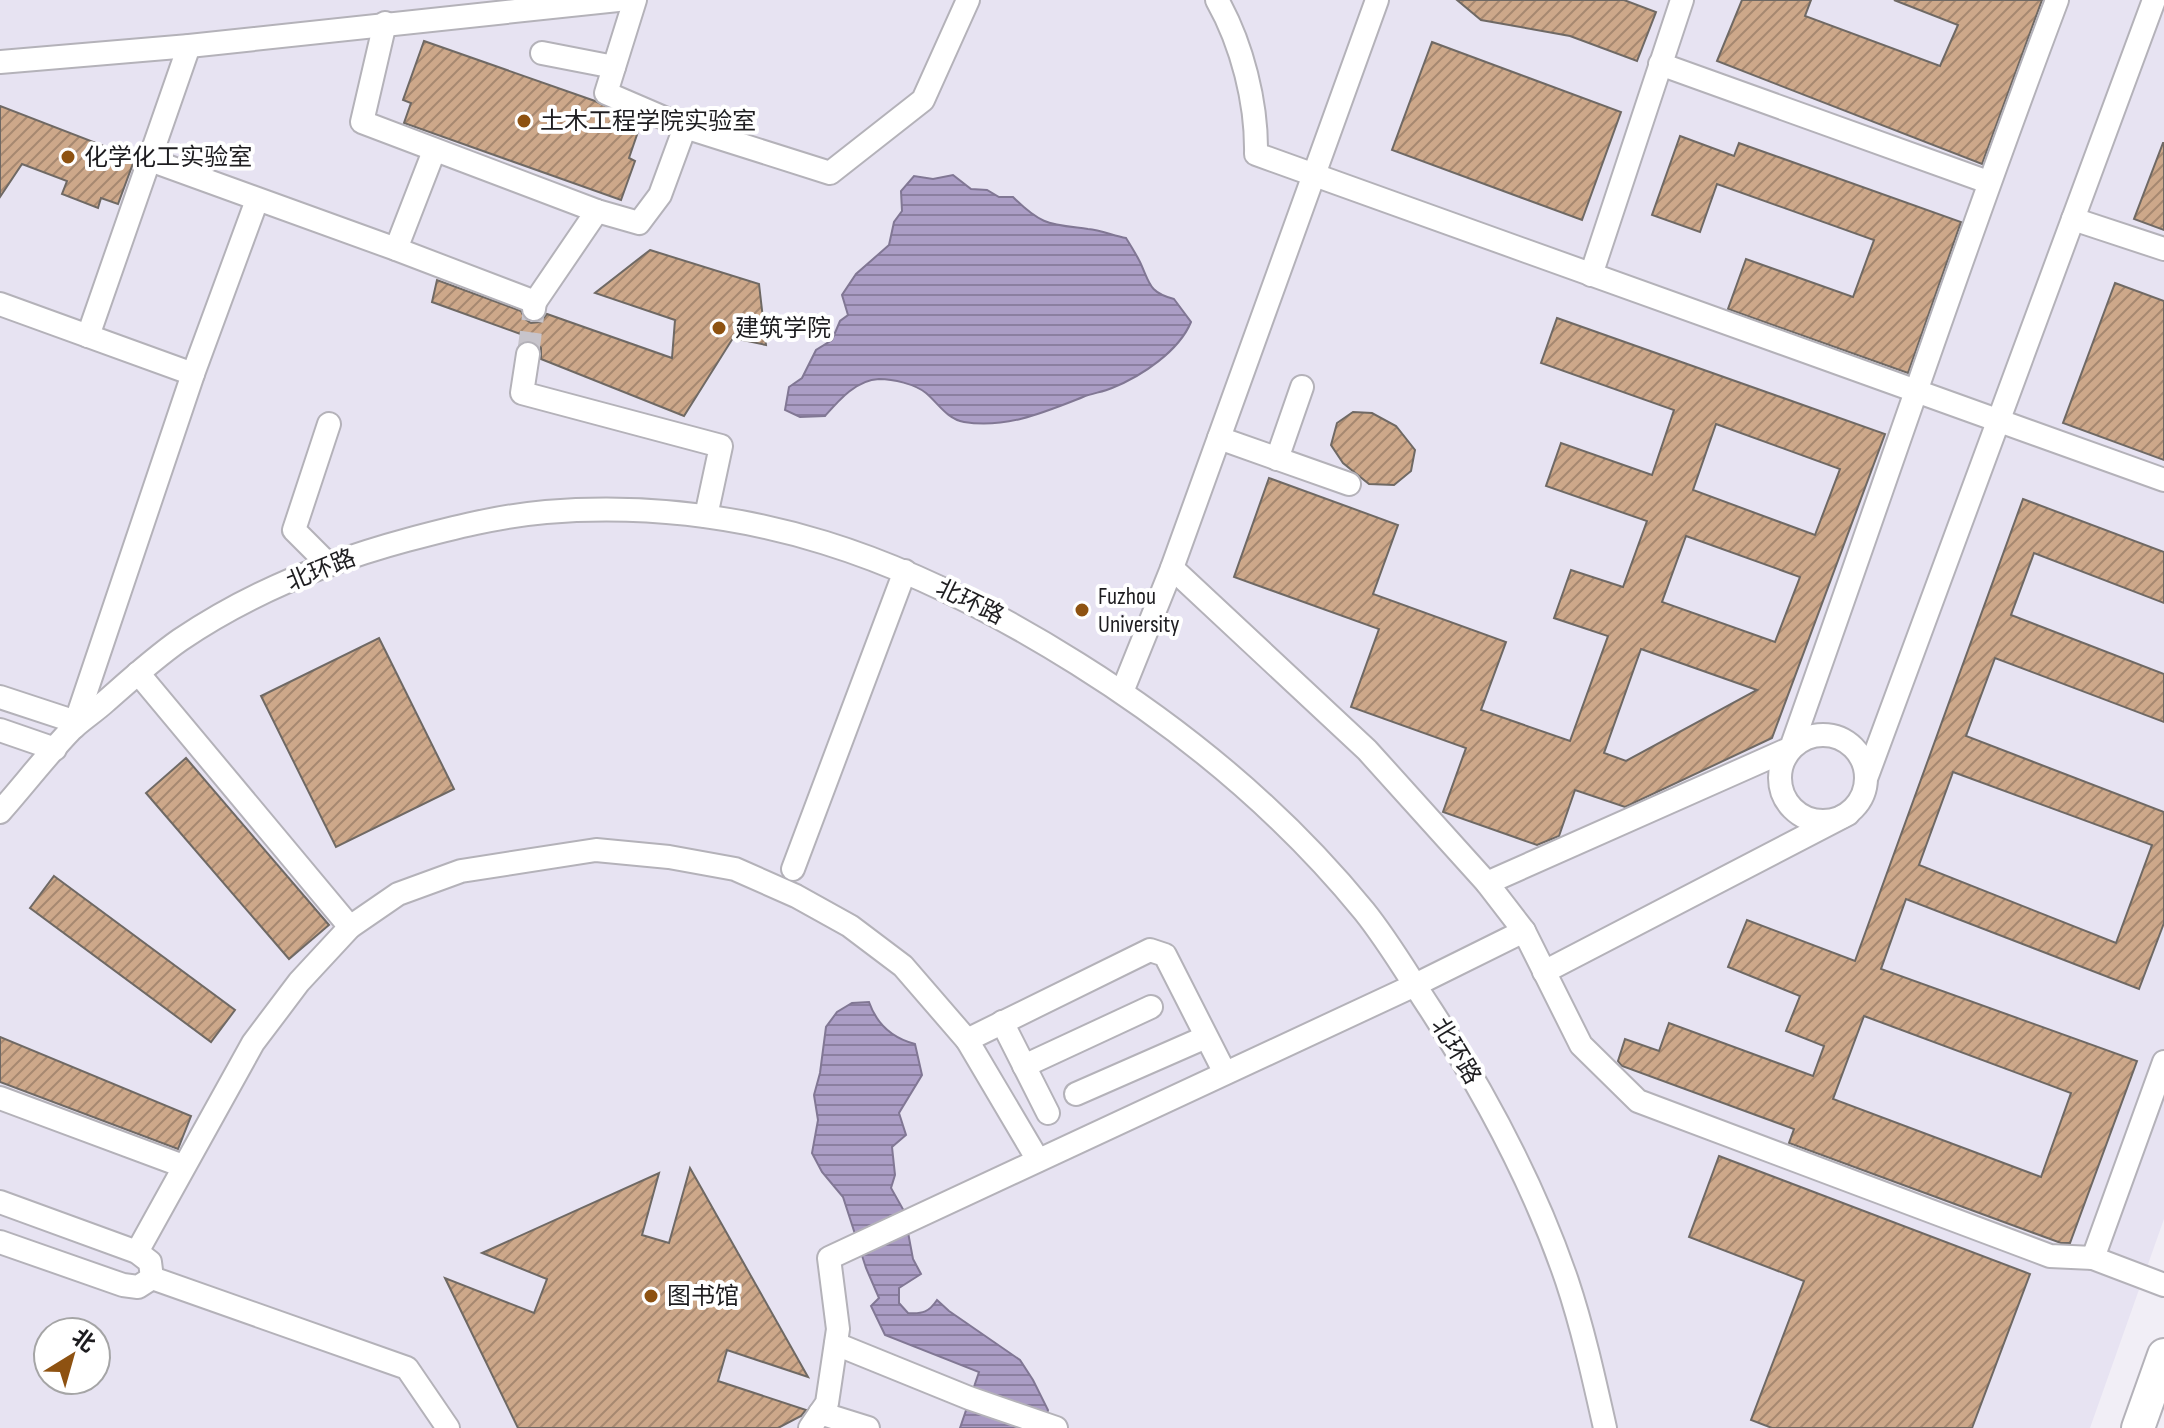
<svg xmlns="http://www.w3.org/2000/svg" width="2164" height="1428" font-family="'Sofia Sans Condensed','Noto Sans SC',sans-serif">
	<defs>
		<pattern id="water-rules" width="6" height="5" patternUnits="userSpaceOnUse" patternTransform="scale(2)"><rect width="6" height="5" fill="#ab9dc5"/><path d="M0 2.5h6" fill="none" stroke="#8b7fa0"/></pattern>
		<pattern id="building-hatch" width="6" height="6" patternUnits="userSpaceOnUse" patternTransform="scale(2)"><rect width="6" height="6" fill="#cda88a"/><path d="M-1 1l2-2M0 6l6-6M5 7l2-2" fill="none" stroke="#a68870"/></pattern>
	</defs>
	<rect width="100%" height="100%" fill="#f1eef6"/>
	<path fill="#e7e3f2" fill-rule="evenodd" d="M0,0H2164V1219L2090,1428H0ZM48,1332H96V1380H48Z"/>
	<g fill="url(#water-rules)" stroke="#817794" stroke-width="2">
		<path d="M953,175L971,189L987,190L999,197H1013C1042,226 1050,224 1088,229C1101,230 1114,236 1126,238C1131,246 1136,254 1140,262C1150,283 1148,292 1174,299L1191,322C1179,351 1142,376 1112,388C1103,392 1093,393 1083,397C1045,412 1006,429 964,422C947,419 938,403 926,393C915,384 893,379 879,379C856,380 839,400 825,416L800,417L785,410L789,387L802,378L816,350L832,340L840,321L848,315L842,295L856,274L889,245L894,222L902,211L901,191L914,176L933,179Z"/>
		<path d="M869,1002C877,1025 892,1038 915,1044L922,1075L899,1113L906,1135L892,1147L895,1175L891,1188L904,1211L913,1259L921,1274L899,1288V1303L908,1313C923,1314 929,1312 937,1300L949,1311L1020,1360L1033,1380L1048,1410L1043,1428H960L979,1372L885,1335L871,1306L879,1298L866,1268L843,1197L822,1172L812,1153L818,1120L814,1095L820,1073L826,1027L837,1012L852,1003Z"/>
	</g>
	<g fill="url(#building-hatch)" stroke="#6f6964" stroke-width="2" fill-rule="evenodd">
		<path d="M1457,0H1624L1656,12L1637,61L1570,36L1481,20Z"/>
		<path d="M1742,0H1811L1805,16L1940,66L1958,25L1894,0H2042L1982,164L1717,61Z"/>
		<path d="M424,41L595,101L641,123L629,158L635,161L621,200L404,123L411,103L403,100Z"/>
		<path d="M1432,42L1621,112L1582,220L1392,150Z"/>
		<path d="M0,106L135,158L118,204L101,198L98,208L62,194L67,181L22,164L0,197Z"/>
		<path d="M1680,136L1734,156L1739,143L1961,222L1908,373L1728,309L1746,259L1853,297L1874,240L1717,184L1700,232L1652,215Z"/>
		<path d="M2163,143H2164V230L2134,219Z"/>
		<path d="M650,250L759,284L766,345L733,338L684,416L541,359V348L536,343L525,341L526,336L432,302L437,280L521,311L525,319L531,323L540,322L547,314L672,358L675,320L595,293Z"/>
		<path d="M2115,283L2164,301V460L2063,423Z"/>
		<path d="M1557,318L1885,434L1772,738L1625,807L1575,790L1559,836L1537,845L1443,812L1466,748L1351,707L1379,629L1234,577L1269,478L1398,525L1373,594L1506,642L1481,710L1570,741L1608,636L1554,618L1571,570L1623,587L1647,521L1546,486L1561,443L1652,475L1674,410L1541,363ZM1716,424L1840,469L1815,535L1693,490ZM1686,536L1800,577L1775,642L1662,602ZM1641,649L1757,690L1626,761L1604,753Z"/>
		<path d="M1353,412L1372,413L1396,426L1415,450L1411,471L1394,485L1369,484L1343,463L1331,445L1337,423Z"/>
		<path d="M2023,499L2164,552V603L2034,553L2011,615L2164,674V722L1995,658L1966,736L2164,812V923L2139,989L1906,899L1881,969L2137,1061L2070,1243H2061L1789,1143L1794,1129L1622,1066L1618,1061L1625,1039L1659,1051L1669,1023L1813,1076L1824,1046L1786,1031L1800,996L1728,967L1747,920L1855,961ZM1953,772L2152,845L2116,943L1919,865ZM1864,1016L2071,1093L2041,1177L1833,1099Z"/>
		<path d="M379,638L454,789L336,847L261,696Z"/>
		<path d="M186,758L329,925L289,959L146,793Z"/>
		<path d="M54,876L235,1010L211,1042L30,908Z"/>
		<path d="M0,1037L191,1116L178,1149L0,1082Z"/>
		<path d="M1719,1156L2030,1274L1972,1428H1772L1751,1420L1804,1281L1689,1237Z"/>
		<path d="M690,1168L808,1377L727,1350L718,1381L806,1410L801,1416L778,1428H518L445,1278L534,1313L547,1279L482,1253L659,1173L642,1235L669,1243Z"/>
	</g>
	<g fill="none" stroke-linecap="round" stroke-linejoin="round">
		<path stroke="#c7c4cb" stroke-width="22" stroke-dasharray="22 11" stroke-linecap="butt" d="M528,354L534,309"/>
		<defs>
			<g id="minor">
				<path d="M1217,0C1242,44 1257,103 1256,154L2164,480"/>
				<path d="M385,23L362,122L597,211L639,223L660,195L685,127L606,93L635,0"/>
				<path d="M542,53L614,67"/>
				<path d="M0,62L189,46L618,0"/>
				<path d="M1660,64L1988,182"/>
				<path d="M685,127L830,173L923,100L968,0"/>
				<path d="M150,160L396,249L434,151"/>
				<path d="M2073,219L2164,249"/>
				<path d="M396,249L535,302L534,309"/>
				<path d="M1591,275L1682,0"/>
				<path d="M535,302L597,211"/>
				<path d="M0,304L193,374"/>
				<path d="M88,336L189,46"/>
				<path d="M528,354L522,393L721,446L706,516"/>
				<path d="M329,424L294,530L329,565"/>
				<path d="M1219,438L1349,484"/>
				<path d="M1277,459L1302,387"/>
				<path d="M1172,568L1367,750L1487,883L1524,931L1581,1045L1638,1101L2050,1256L2093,1258L2164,1062"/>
				<path d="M138,673L350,927"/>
				<path d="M1122,692L1172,568L1377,0"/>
				<path d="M0,697L76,722"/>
				<path d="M74,727L193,374L257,200"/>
				<path d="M0,730L55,749"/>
				<circle cx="1823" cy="778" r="43"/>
				<path d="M1867,776L2154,0"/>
				<path d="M0,812C24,785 46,756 71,730C81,720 94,712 105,702C129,681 153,659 180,640C248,594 329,561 407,540C452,528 499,516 546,512C746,496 911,559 1078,664C1185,731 1284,813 1364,911C1389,942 1409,977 1431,1010C1486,1095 1534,1184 1567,1281C1583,1329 1594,1379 1605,1428"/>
				<path d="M793,869L905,571"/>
				<path d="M1487,883L1791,748C1880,498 1964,247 2057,0"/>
				<path d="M1544,972L1848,814"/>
				<path d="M1002,1022L1048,1113"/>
				<path d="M967,1040L1150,950L1165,955L1225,1073"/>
				<path d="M1024,1066L1151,1007"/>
				<path d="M1076,1094L1206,1037"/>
				<path d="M0,1098L183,1166"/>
				<path d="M0,1202L137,1252L150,1262L152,1278"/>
				<path d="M0,1242L123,1285L138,1287L152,1278"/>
				<path d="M137,1252L253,1043L299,982L350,927L398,894L461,871L596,850L669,857L735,869L796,896L850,926L903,966L967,1040L1038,1160"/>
				<path d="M2093,1258L2164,1285"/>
				<path d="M152,1278L407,1368L448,1428"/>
				<path d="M836,1344L969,1398L1056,1428"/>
				<path d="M820,1413L868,1428"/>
				<path d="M810,1428L827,1403L838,1329L829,1258L1415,985L1524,931"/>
			</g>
			<path id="highway" d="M2138,1428L2164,1355"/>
		</defs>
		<use href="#minor" stroke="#b4b2b9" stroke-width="26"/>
		<use href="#highway" stroke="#b4b2b9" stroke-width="36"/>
		<use href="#minor" stroke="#fff" stroke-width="22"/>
		<use href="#highway" stroke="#fff" stroke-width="32"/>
	</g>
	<g fill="#8e5211" stroke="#fff" stroke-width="3">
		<circle cx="524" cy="121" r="8"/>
		<circle cx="68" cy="157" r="8"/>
		<circle cx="719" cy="328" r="8"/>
		<circle cx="1082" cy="610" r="8"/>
		<circle cx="651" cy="1296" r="8"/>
	</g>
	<g text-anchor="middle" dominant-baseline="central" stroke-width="8" stroke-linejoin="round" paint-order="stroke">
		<g font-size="24" fill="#1e1d20" stroke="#fff" text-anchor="start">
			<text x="540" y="121">土木工程学院实验室</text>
			<text x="84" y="157">化学化工实验室</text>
			<text x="735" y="328">建筑学院</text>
			<text x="1098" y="596">Fuzhou<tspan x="1098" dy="28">University</tspan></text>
			<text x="667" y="1296">图书馆</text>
		</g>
		<g font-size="24" fill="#1e1d20" stroke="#fff">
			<text transform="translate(321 570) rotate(-22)">北环路</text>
			<text transform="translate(970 602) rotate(26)">北环路</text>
			<text transform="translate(1456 1051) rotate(59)">北环路</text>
		</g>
	</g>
	<g transform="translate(72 1356) rotate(37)"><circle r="38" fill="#ffffff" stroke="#a5a5a6" stroke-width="2"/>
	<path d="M0-6L14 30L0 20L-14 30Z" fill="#8e5211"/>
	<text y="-12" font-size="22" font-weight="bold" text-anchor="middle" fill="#1e1d20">北</text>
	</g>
</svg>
